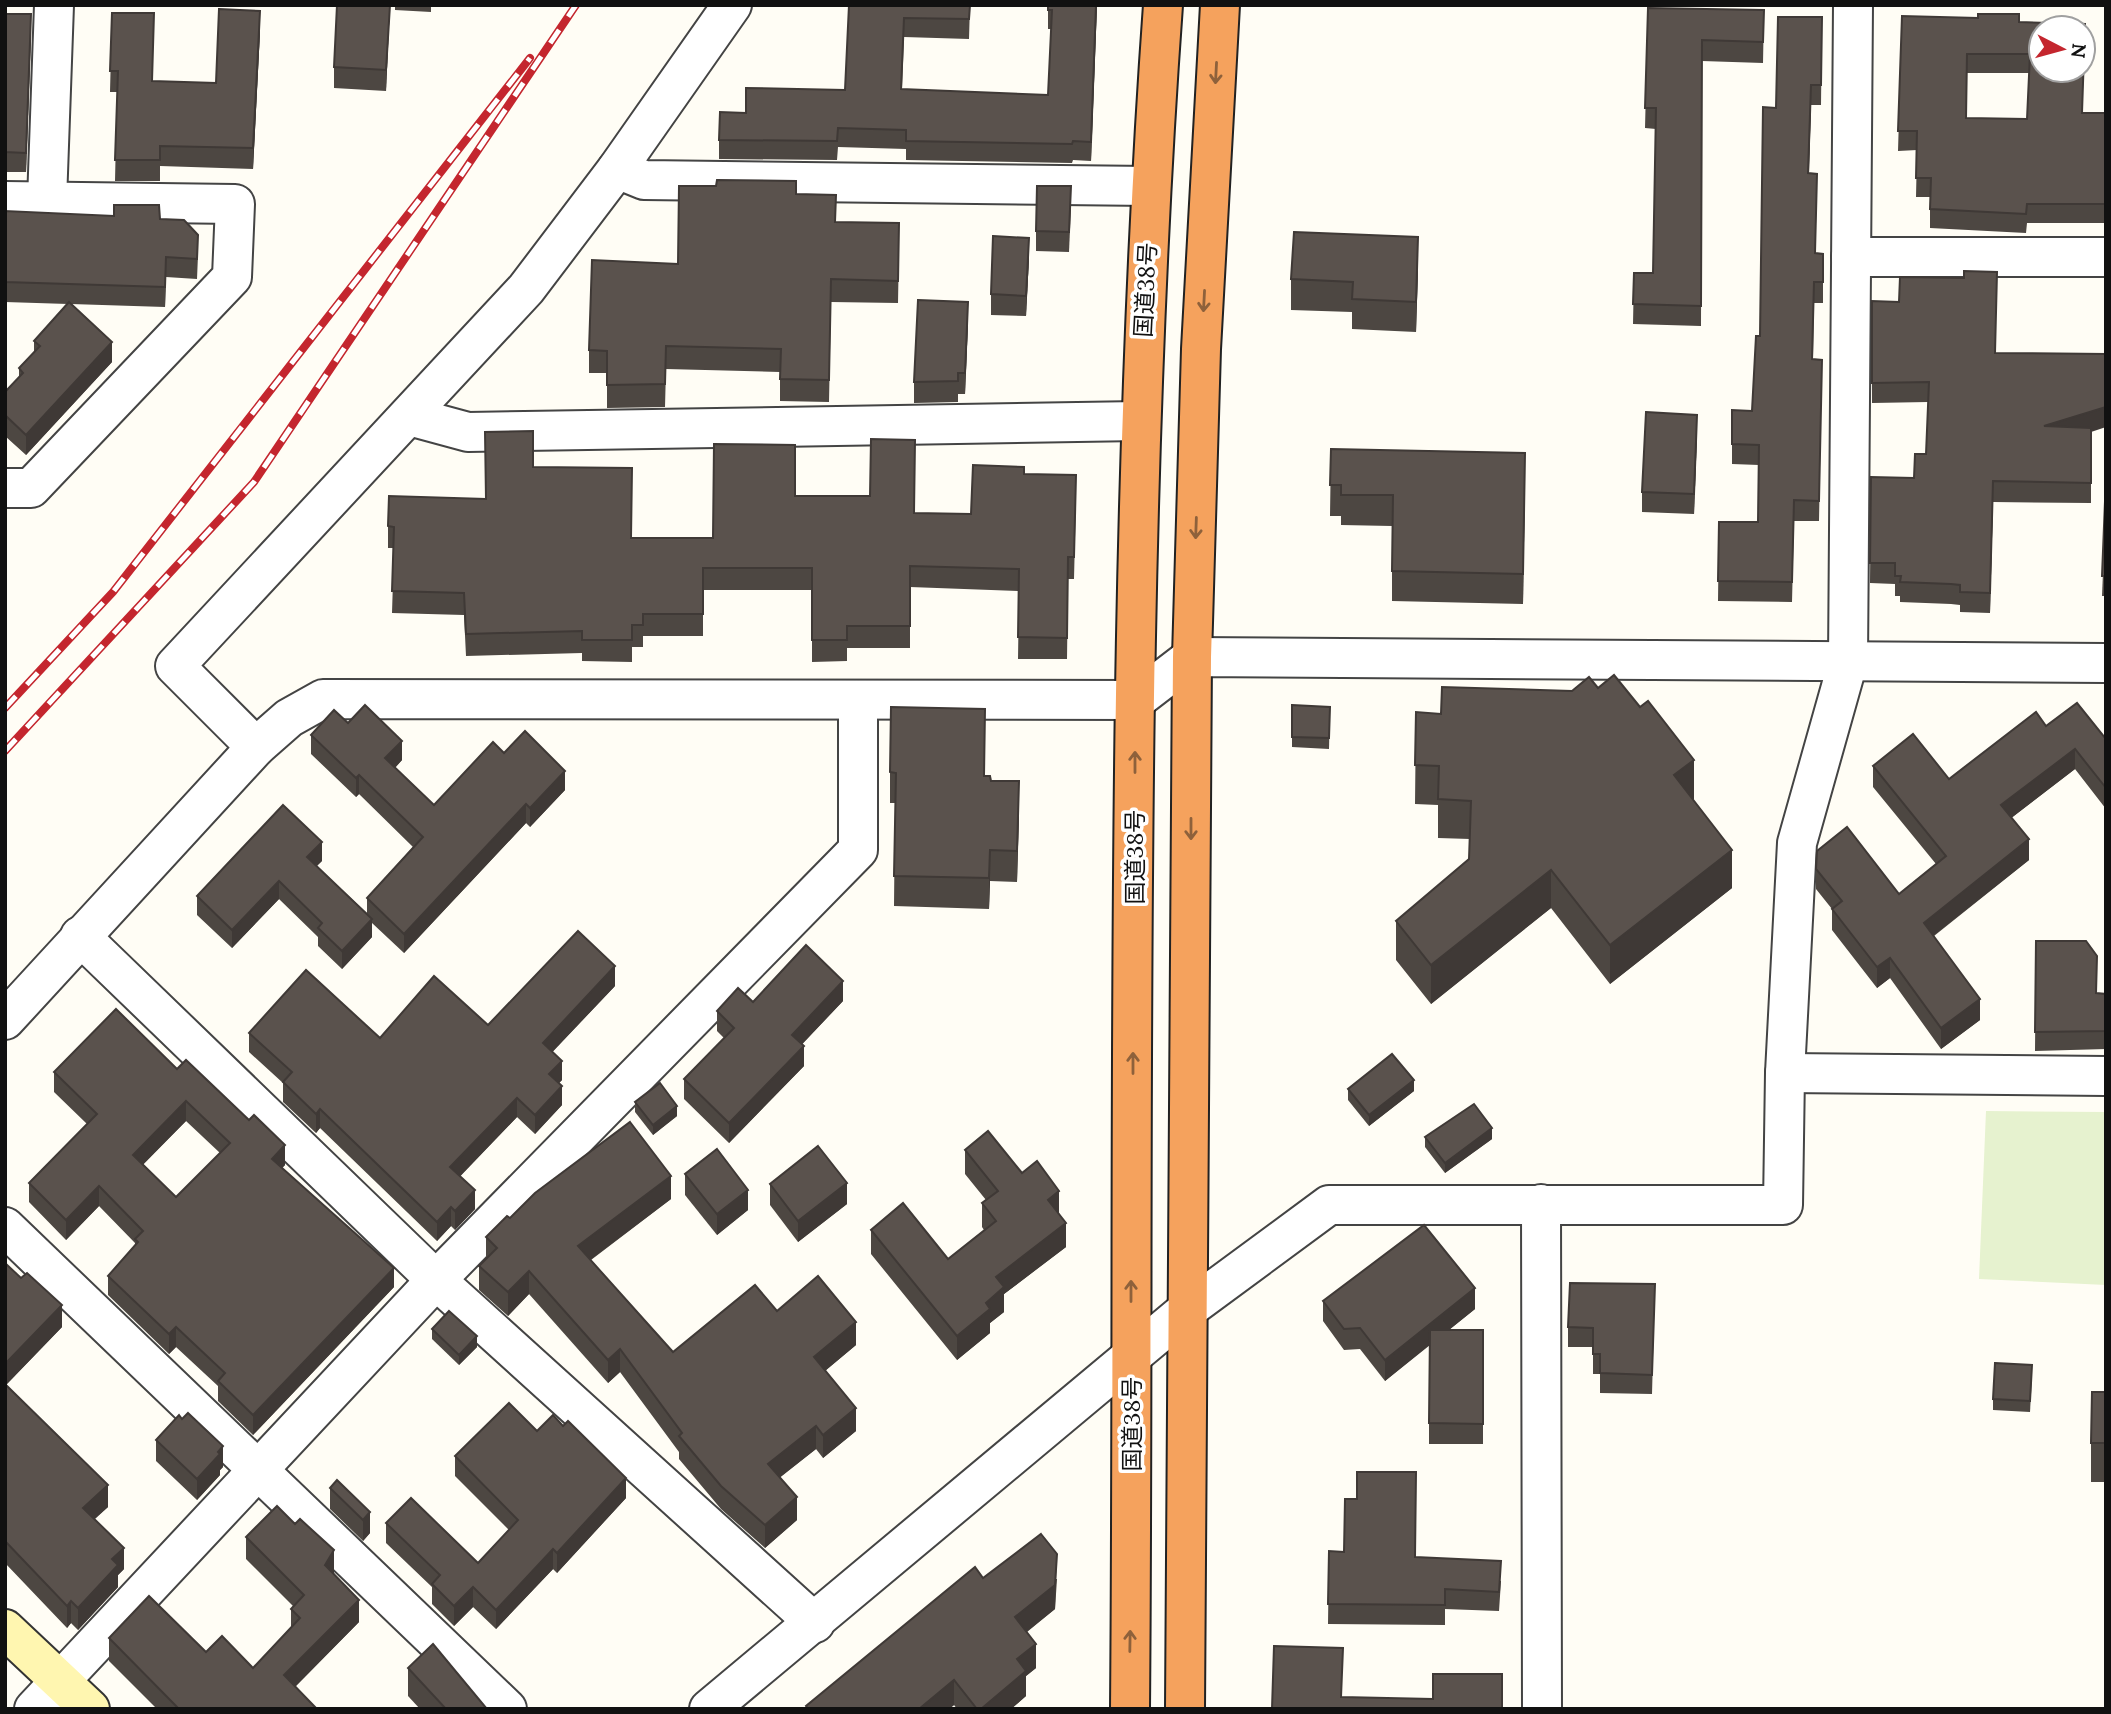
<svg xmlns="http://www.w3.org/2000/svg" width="2111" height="1714" font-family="Lora,'Noto Sans JP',serif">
	<rect width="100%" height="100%" fill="#fffdf5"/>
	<path fill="#e6f2cf" d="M1986,1111L2106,1112V1285L1979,1279Z"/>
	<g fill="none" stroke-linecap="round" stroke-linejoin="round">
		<defs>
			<g id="street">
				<path d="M617,169L644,180L1150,186"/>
				<path d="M5,201L235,204L232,277L31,488H5"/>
				<path d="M47,201L54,5"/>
				<path d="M1851,257H2106"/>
				<path d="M409,416L468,432L1139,421"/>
				<path d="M256,747L175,666L526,289L617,169L732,5"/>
				<path d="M80,936L436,1280L815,1623"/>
				<path d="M5,1020L256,747L289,718L323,699L1136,700L1192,657L2106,663"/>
				<path d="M1785,1073L2106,1076"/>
				<path d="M1541,1204L1542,1709"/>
				<path d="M5,1227L507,1709"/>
				<path d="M34,1709L436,1280L858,850V701"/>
				<path d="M709,1709L1188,1309L1329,1205H1783L1785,1073L1797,843L1848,662L1853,5"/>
			</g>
			<path id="secondary" d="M5,1629L90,1709"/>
			<g id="highway">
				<path d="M1130,1709C1135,1141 1122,572 1163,5"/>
				<path d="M1185,1709L1192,657L1201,349L1220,5"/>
			</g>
		</defs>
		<use href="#street" stroke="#444" stroke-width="42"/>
		<use href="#secondary" stroke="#333" stroke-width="42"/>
		<use href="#highway" stroke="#222" stroke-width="42"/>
		<use href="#street" stroke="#fff" stroke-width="38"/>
		<use href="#secondary" stroke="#fff6b0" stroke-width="38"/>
		<use href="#highway" stroke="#f5a25d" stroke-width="38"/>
		<defs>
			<g id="rail">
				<path d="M5,708L113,592L530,58"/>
				<path d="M5,751L254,482L576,5"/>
			</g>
		</defs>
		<use href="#rail" stroke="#c4262e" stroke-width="8"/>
		<use href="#rail" stroke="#fff" stroke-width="5" stroke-dasharray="16" stroke-linecap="butt"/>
	</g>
	<g fill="#4d4742" fill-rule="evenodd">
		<path d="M390,5L386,91L334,88V67Z"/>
		<path d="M395,5H431V12L395,10Z"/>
		<path d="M849,5H970L969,39L904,37L902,89L1048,95L1051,29H1048V5H1097L1091,161L1073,160L1072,163L906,160V149L838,147L837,160L719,159V140L746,113L845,90Z"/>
		<path d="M1648,8L1764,10L1763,63L1702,61L1701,326L1633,324L1634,273H1653L1656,129L1645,128Z"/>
		<path d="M112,13L153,81L216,83L260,32L253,169L160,166V181H115L117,92H110Z"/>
		<path d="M5,14L31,34L26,172H5Z"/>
		<path d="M1902,16L2019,22L2085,44L2082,113H2106V223H2027L2026,233L1930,228V197H1916L1917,150L1898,151ZM1967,73H2029L2027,119L1966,118Z"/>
		<path d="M1822,17L1821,105H1811L1809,174L1817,194L1815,253L1823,254V303H1814L1813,359L1822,360L1819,521H1794L1792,602L1718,601L1719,522H1758L1759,465L1732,464V410L1752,411L1760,336L1776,108Z"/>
		<path d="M796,194L836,222L899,246L898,303L831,302L829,402L780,401V372L666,369L665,407L607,408V373H589V350L678,264Z"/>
		<path d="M1071,207L1069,252L1036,251V231Z"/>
		<path d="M5,211L160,219L198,255L197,279L166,277L165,307L71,304L112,362L26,455L5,436V392L19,377V368L34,352V341L68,304L5,302Z"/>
		<path d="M1029,258L1026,316L991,315V294Z"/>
		<path d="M1418,268L1416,332L1352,329V312L1291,310V279Z"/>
		<path d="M1872,301L1996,353L2091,432V503L1993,502L1990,613L1960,612V605L1951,604L1900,602V596H1895V584L1870,583L1871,477L1914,478L1926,454L1928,402L1872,403Z"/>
		<path d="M968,323L965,394H958V402L914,403V382Z"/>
		<path d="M1697,435L1694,514L1642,512V492Z"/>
		<path d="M1331,449L1525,483L1523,604L1392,601V526L1341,525V516H1330Z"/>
		<path d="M533,467L632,538H713L795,496L914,513L971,514L1024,474L1076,497L1074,579H1068L1067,659H1018L1019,591L910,587V648H847V661L812,662V590H703V636H643V647H632V662L582,661V653L466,656L464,615L392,613L394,548H388V526L486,499Z"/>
		<path d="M2106,502V596H2102Z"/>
		<path d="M1292,705L1330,707L1329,749L1292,747Z"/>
		<path d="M1416,712L1694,799H1693L1732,888L1610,984L1551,908L1431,1004L1396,960V921L1469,859L1470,839L1438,838V805L1415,804Z"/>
		<path d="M348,723L402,760L395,768L434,805L504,753L565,790L530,827L526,823L404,953L372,923V937L342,969L318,946V937L279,899L232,948L197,915V896L322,861L316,866L367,913V898L413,847L359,794L356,797L311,754V735Z"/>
		<path d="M2046,726L2106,739V809L2075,769L2011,818L2029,860L1934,936L1980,1020L1941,1049L1890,978L1877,988L1832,930V909L1816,889V869L1899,894L1936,864L1873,787V766L1949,779Z"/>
		<path d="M890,772L985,776L991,781L1019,812L1017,882L990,881L989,909L894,906L895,803H890Z"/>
		<path d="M2036,941L2097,993L2106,994V1049L2035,1051Z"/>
		<path d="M615,986L552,1052L562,1080L559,1083L562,1105L535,1134L517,1117L460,1176L475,1209L455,1230L451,1226L437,1241L320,1128L316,1133L283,1102V1083L249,1052V1033L380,1038L488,1025Z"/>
		<path d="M843,1001L802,1044L804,1066L729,1143L684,1099V1079L724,1038L717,1031V1011Z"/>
		<path d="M177,1069L285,1165L282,1168L394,1287L253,1435L218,1401V1386L176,1347L169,1354L108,1295V1276L135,1246V1243L99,1206L66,1240L29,1202V1183L87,1124L54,1092V1072ZM186,1121L220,1153L176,1197L143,1164Z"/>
		<path d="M1348,1089L1414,1091L1369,1126L1348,1100Z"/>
		<path d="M635,1102L677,1116L653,1135L635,1112Z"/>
		<path d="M1425,1137L1492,1139L1445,1173L1425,1147Z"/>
		<path d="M965,1150L1022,1173L1059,1213L1066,1247L1004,1294V1312L990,1323V1333L957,1360L871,1254V1230L948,1259L984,1230L982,1227V1203L986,1200L965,1174Z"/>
		<path d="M685,1174L748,1210L717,1235L685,1195Z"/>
		<path d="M770,1184L847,1204L798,1242L770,1205Z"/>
		<path d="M671,1199L591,1260L673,1352L777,1311L856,1345L825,1371L856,1431L823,1458L816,1449L780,1477L797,1520L765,1548L721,1509L679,1459V1452L620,1372L608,1383L529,1294L508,1316L479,1290V1266L486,1259V1237L510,1218Z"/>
		<path d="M5,1263L62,1327L6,1385L108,1507L94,1519L124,1569L118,1575V1587L78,1630L71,1623L67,1628L5,1563Z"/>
		<path d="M1655,1284L1652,1394L1600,1393V1374H1593V1347H1568V1327Z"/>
		<path d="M1323,1301L1475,1309L1449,1330H1483V1444H1429V1345L1385,1381L1360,1349L1344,1350L1323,1321Z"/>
		<path d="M432,1329L477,1347L459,1365L432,1339Z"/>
		<path d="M2032,1376L2030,1412L1993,1410V1399Z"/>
		<path d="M2106,1392V1482H2091V1443Z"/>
		<path d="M537,1431L626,1498L557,1573L553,1569L496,1629L473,1607L454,1626L432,1604V1587L386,1543V1523L478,1563L509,1530L455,1476V1456Z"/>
		<path d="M156,1440L223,1467L220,1470V1475L197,1500L156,1461Z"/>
		<path d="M330,1488L370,1512V1533L363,1541L330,1509Z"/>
		<path d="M246,1537L334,1573L359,1622L295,1687L317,1709H157L109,1661V1638L253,1668L291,1628V1609L293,1606L246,1559Z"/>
		<path d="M1329,1551L1415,1557L1501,1581L1499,1611L1445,1609V1625L1328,1624Z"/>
		<path d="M983,1578L1057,1579L1055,1609L1027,1632L1036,1668L1026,1676V1696L1011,1709H957L954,1705L949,1709H806V1706Z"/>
		<path d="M408,1668L487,1709H420L408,1696Z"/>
	</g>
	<g fill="#3f3936">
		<path d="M390,5L386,91V70Z"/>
		<path d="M1096,5H1097L1091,161V142Z"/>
		<path d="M260,11V32L253,169V148Z"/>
		<path d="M31,14V34L26,172V153Z"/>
		<path d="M1811,85V105L1808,194V173Z"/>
		<path d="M1418,237V268L1416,332V302Z"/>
		<path d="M1029,238V258L1026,316V296Z"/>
		<path d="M166,257V277L165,307V287Z"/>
		<path d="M968,302V323L965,394V373Z"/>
		<path d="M112,342V362L26,455V435Z"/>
		<path d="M2106,407V427L2091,432V503V432L2044,426Z"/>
		<path d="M1697,415V435L1694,514V494Z"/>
		<path d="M1525,453V483L1523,604V574Z"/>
		<path d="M1993,481V502L1990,613V593Z"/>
		<path d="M402,741V760L385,778V758Z"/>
		<path d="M2075,749V769L2001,826V805Z"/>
		<path d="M1694,760V799L1674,814V775Z"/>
		<path d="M565,771V790L530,827V808Z"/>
		<path d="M359,775V794L356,797V778Z"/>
		<path d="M1019,781V812L1017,882V851Z"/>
		<path d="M526,804V823L404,953V934Z"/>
		<path d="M2029,839V860L1924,943V923Z"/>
		<path d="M322,842V861L307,876V857Z"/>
		<path d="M990,850V881L989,909V878Z"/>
		<path d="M1732,850V888L1610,984V945Z"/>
		<path d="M1551,870V908L1431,1004V965Z"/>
		<path d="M279,881V899L232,948V930Z"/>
		<path d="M372,919V937L342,969V951Z"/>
		<path d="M1890,958V978L1877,988V967Z"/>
		<path d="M615,966V986L543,1062V1043Z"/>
		<path d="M843,981V1001L792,1055V1035Z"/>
		<path d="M1980,999V1020L1941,1049V1028Z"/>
		<path d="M804,1046V1066L729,1143V1123Z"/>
		<path d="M562,1061V1080L549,1093V1074Z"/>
		<path d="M1414,1080V1091L1369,1126V1115Z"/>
		<path d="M562,1086V1105L535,1134V1115Z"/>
		<path d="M517,1098V1117L450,1187V1167Z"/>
		<path d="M186,1101V1121L133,1175V1155Z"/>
		<path d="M677,1106V1116L653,1135V1125Z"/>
		<path d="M320,1109V1128L316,1133V1114Z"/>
		<path d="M1492,1128V1139L1445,1173V1163Z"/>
		<path d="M285,1145V1165L272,1178V1159Z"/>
		<path d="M671,1176V1199L578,1269V1246Z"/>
		<path d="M847,1183V1204L798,1242V1221Z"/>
		<path d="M99,1186V1206L66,1240V1220Z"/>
		<path d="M475,1190V1209L455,1230V1211Z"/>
		<path d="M748,1190V1210L717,1235V1214Z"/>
		<path d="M1059,1191V1216L1048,1200Z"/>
		<path d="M451,1207V1226L437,1241V1222Z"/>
		<path d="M1066,1223V1247L1004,1294V1312L990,1323V1333L957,1360V1336L986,1303L996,1277Z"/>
		<path d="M394,1268V1287L253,1435V1415Z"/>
		<path d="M529,1271V1294L508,1316V1292Z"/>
		<path d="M1475,1288V1309L1385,1381V1360Z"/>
		<path d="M62,1305V1327L5,1386V1364Z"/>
		<path d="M856,1322V1345L814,1380V1357Z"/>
		<path d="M176,1327V1347L169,1354V1334Z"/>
		<path d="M477,1336V1347L459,1365V1355Z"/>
		<path d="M620,1349V1372L608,1383V1360Z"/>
		<path d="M856,1408V1431L823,1458V1435Z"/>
		<path d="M816,1426V1449L768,1487V1464Z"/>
		<path d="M223,1446V1467L220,1470V1475L197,1500V1479Z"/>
		<path d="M626,1478V1498L557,1573V1553Z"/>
		<path d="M108,1485V1507L83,1530V1508Z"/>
		<path d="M797,1497V1520L765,1548V1525Z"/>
		<path d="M370,1512V1533L363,1541V1520Z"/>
		<path d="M124,1548V1569L118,1575V1587L78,1630V1608L112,1559Z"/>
		<path d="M553,1549V1569L496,1629V1610Z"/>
		<path d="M334,1550V1573L325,1588V1565Z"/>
		<path d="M1057,1554L1055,1609L1015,1641V1617Z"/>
		<path d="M473,1587V1607L454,1626V1606Z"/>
		<path d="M359,1600V1622L284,1698V1675Z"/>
		<path d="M71,1601V1623L67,1628V1606Z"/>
		<path d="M1036,1644V1668L1026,1676V1696L1011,1709H981L1017,1659Z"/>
		<path d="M954,1680V1705L949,1709H919Z"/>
	</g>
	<g fill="#5a524d" stroke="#3f3936" stroke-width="2" fill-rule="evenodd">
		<path d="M337,5H390L386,70L334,67Z"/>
		<path d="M849,5H970L969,19L904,18L901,89L1048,95L1052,10H1048V5H1096L1091,142L1073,141L1072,144L906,141V130L838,128L837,141L719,140L720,112L746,113V88L845,90Z"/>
		<path d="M1648,8L1764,10L1763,42L1702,40L1701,306L1633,304L1634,273H1653L1656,108H1645Z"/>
		<path d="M219,9L260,11L253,148L160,146V160H115L118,71H110L112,13H154L152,81L216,83Z"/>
		<path d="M5,14H31L26,153L5,152Z"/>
		<path d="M1978,14H2019V22L2085,24L2082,113H2106V204H2027L2026,214L1930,209L1931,178H1916L1917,131H1898L1902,16L1978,18ZM2041,28H2083V70H2041ZM1967,54H2030L2027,119L1966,118Z"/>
		<path d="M1778,17H1822L1821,85H1811L1808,173L1817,174L1815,253L1823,254V282H1814L1812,359L1822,360L1819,501L1794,500L1792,582L1718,581L1719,522H1758L1759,445L1732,444V410L1752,411L1756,336H1760L1763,107L1776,108Z"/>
		<path d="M717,180L796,181V194L836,195L835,222L899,223L898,281L831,279L829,380L780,379L781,349L666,346L665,384L607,385V351L589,350L592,260L678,264L679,186H716Z"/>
		<path d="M1037,186H1071L1069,232L1036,231Z"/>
		<path d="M114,205H159L160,219L184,220L198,235L197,259L166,257L165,287L5,282V211L114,216Z"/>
		<path d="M1294,232L1418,237L1416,302L1352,299L1353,282L1291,279Z"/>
		<path d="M993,236L1029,238L1026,296L991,294Z"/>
		<path d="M1964,271L1997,272L1995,353L2106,354V407L2044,426L2091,428V483L1993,481L1990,593L1960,592V585L1951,584L1900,582L1901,576H1895V563H1870L1871,477L1914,478L1915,454H1926L1929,382L1872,383V301L1899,302L1900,277L1964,278Z"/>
		<path d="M918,300L968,302L965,373H958V381L914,382Z"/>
		<path d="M69,302L112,342L26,435L5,415V392L23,373L19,368L40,346L34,341Z"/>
		<path d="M1646,412L1697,415L1694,494L1642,492Z"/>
		<path d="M533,431V467L632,468L631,538H713L714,444L795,445V496H870L871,439L915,440L914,513L971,514L973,465L1024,467V474L1076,475L1074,557H1068L1067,638L1018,637L1019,569L910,566V626H847V640H812V568H703V614H643V625H632V640H582V631L466,634L464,593L392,591L394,527L388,526L389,496L486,499L485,432Z"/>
		<path d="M1331,449L1525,453L1523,574L1392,571L1393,495H1341V485H1330Z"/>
		<path d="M2105,501L2106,502V576H2102Z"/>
		<path d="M1614,675L1640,707L1648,701L1694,760L1674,775L1732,850L1610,945L1551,870L1431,965L1396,921L1469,859L1471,801L1438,799L1439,766L1415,765L1416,712L1441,714L1442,687L1572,691L1589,677L1598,688Z"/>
		<path d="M2077,703L2106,739V788L2075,749L2001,805L2029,839L1924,923L1980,999L1941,1028L1890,958L1877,967L1832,909L1842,901L1816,869L1817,851L1847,827L1899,894L1946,856L1873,766L1913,734L1949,779L2036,712L2046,726Z"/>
		<path d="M365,705L402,741L385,758L434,805L493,742L504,753L525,731L565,771L530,808L526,804L404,934L367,898L423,837L359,775L356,778L311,735L334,710L348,723Z"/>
		<path d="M1292,705L1330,707L1329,738L1292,737Z"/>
		<path d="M891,707L985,709L984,776H990L991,781H1019L1017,851L990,850L989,878L894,876L896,773L890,772Z"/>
		<path d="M283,805L322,842L307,857L372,919L342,951L318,928L322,923L279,881L232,930L197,896Z"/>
		<path d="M578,931L615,966L543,1043L562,1061L549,1074L562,1086L535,1115L517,1098L450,1167L475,1190L455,1211L451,1207L437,1222L320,1109L316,1114L283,1082L292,1072L249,1033L306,970L380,1038L434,976L488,1025Z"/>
		<path d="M2036,941H2086L2097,956L2096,993L2106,994V1031L2035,1032Z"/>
		<path d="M806,945L843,981L792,1035L804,1046L729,1123L684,1079L734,1028L717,1011L738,988L753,1002Z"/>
		<path d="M116,1009L177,1069L186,1060L249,1120L254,1115L285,1145L272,1159L394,1268L253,1415L218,1381L225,1373L176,1327L169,1334L108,1276L138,1242L135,1239L143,1231L99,1186L66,1220L29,1183L97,1114L54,1072ZM186,1101L230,1143L176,1197L133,1155Z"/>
		<path d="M1392,1054L1414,1080L1369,1115L1348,1089Z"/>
		<path d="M660,1083L677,1106L653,1125L635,1102Z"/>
		<path d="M1474,1104L1492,1128L1445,1163L1425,1137Z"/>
		<path d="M630,1122L671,1176L578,1246L673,1352L755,1285L777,1311L818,1276L856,1322L814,1357L856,1408L823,1435L816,1426L768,1464L797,1497L765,1525L721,1486L679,1436L682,1433L620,1349L608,1360L529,1271L508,1292L479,1266L497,1248L486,1237L507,1216L510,1218L535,1193Z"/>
		<path d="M988,1131L1022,1173L1037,1161L1059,1191L1048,1200L1066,1223L996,1277L1004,1287L986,1303L990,1309L957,1336L871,1230L903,1203L948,1259L996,1221L982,1203L998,1191L965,1150Z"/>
		<path d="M818,1146L847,1183L798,1221L770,1184Z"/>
		<path d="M717,1149L748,1190L717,1214L685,1174Z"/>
		<path d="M1424,1225L1475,1288L1385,1360L1360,1328L1344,1329L1323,1301Z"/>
		<path d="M5,1263L21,1278L27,1273L62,1305L5,1364Z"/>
		<path d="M1570,1283L1655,1284L1652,1375L1600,1373V1354H1593V1328L1568,1327Z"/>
		<path d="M449,1311L477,1336L459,1355L432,1329Z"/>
		<path d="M1430,1330H1483V1424L1429,1423Z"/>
		<path d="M1995,1363L2032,1365L2030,1401L1993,1399Z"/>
		<path d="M5,1384L108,1485L83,1508L124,1548L112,1559L118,1565L78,1608L71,1601L67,1606L5,1541Z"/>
		<path d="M2092,1392H2106V1443H2091Z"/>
		<path d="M509,1403L537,1431L553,1415L563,1426L568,1421L626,1478L557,1553L553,1549L496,1610L473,1587L454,1606L432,1584L440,1575L386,1523L411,1498L478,1563L518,1520L455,1456Z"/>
		<path d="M188,1413L223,1446L218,1452L220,1454L197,1479L156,1440L179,1415L182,1419Z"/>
		<path d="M1357,1472H1416L1415,1557L1501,1561L1499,1592L1445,1589V1605L1328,1604L1329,1551L1344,1552L1345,1499H1357Z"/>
		<path d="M337,1480L370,1512L363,1520L330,1488Z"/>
		<path d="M277,1506L295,1524L300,1519L334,1550L325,1565L359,1600L284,1675L317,1709H179L109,1638L149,1596L206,1652L222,1636L253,1668L300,1618L291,1609L304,1595L246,1537Z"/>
		<path d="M1041,1534L1057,1554L1055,1585L1015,1617L1036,1644L1017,1659L1026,1671L981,1709H977L954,1680L919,1709H808L806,1706L975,1567L983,1578Z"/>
		<path d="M433,1644L487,1709H446L408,1668Z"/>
		<path d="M1274,1646L1343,1648L1341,1697L1433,1699V1674H1502V1709H1272Z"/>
	</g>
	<defs><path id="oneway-shaft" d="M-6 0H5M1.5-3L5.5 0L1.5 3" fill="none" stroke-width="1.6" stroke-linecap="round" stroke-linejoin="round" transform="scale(1.75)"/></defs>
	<g stroke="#8e613b">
		<use href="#oneway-shaft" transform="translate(1216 73) rotate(93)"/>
		<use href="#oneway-shaft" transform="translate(1204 301) rotate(93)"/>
		<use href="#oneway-shaft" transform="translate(1196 528) rotate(92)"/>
		<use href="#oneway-shaft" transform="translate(1135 762) rotate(-90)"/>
		<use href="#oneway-shaft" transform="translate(1191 829) rotate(90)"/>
		<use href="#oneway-shaft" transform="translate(1133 1063) rotate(-90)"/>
		<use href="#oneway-shaft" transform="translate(1131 1291) rotate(-90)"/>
		<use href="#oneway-shaft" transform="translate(1130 1641) rotate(-89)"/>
	</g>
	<g text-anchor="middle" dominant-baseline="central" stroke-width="7" stroke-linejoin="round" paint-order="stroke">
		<g font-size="23" fill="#111" stroke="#fff">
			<text transform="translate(1145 290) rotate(-87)">国道38号</text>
			<text transform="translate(1134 857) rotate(-90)">国道38号</text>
			<text transform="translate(1131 1424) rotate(-90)">国道38号</text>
		</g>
	</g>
	<rect width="2111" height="1714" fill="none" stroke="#111111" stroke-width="14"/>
	<g transform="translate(2062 49) rotate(96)"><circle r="33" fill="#ffffff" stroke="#a0a0a0" stroke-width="2"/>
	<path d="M0-5L12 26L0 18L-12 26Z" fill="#c4262e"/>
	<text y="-10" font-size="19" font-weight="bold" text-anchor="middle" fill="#111111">N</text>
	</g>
</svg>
